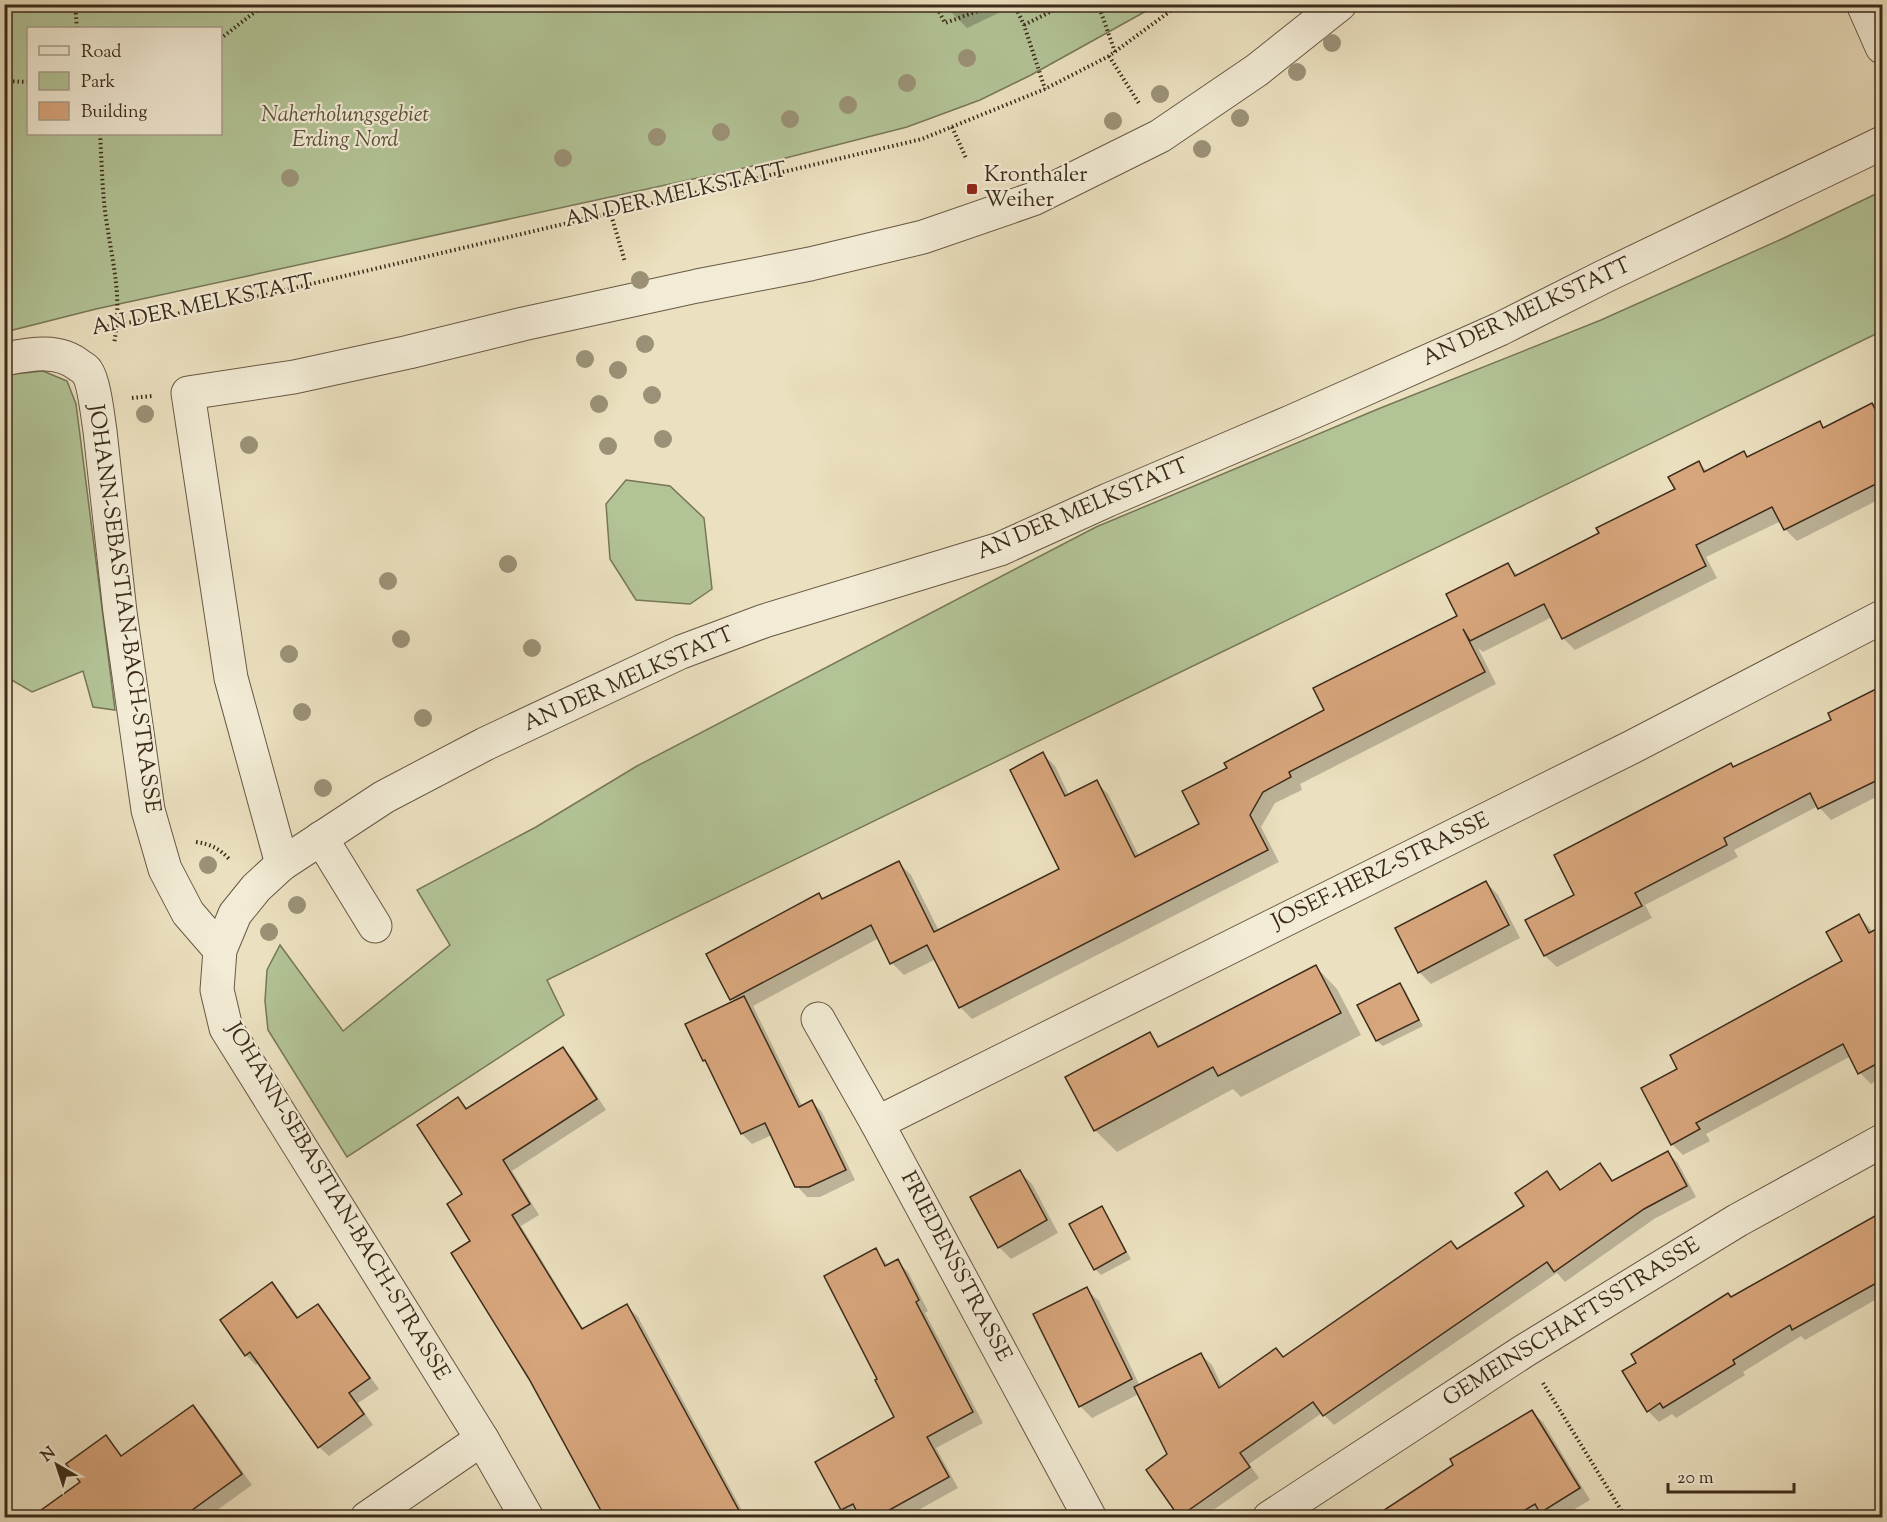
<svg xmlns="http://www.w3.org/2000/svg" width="1887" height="1522" font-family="'Sorts Mill Goudy',serif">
	<rect width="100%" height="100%" fill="#ebe0bf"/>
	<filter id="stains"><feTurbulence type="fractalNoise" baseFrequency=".00333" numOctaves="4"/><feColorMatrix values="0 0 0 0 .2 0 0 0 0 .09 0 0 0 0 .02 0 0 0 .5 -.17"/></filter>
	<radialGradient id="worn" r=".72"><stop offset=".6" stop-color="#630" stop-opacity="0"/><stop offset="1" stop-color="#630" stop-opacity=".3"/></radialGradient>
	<g fill="#b2c396" stroke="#777758" stroke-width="1.5" fill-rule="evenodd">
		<path d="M4,5L5,4L1156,5L1148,10L1031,75L980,100L907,127L762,164L96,309L5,332ZM220,28V134H28V28Z"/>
		<path d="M1882,191V331L547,980L564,1015L347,1157L268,1030L265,1001L267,970L280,945L343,1031L450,945L417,890L536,827L637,766L1096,527L1378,409L1601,320L1784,238Z"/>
		<path d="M43,371L67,381L76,404L115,710L93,707L83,671L32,692L5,676L4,375Z"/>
		<path d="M626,480L670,486L704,518L712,589L690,604L636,600L610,559L606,504Z"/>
	</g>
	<g fill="#0003">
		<path d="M946,4H1010L1011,7L967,28L949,10Z"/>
		<path d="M1882,399V498L1797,541L1785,529L1781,521L1706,557L1717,578L1575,650L1563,638L1552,617L1483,652L1478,648L1496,684L1300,784L1302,790L1275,803L1261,827L1279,862L972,1019L960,1007L936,959L904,975L892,963L879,938L753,1006L802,1106L812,1102L822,1112L855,1180L820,1197H807L797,1186L772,1135L752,1144L742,1134L709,1065L704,1060L734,1002L708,955L818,895L824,900L899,863L911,875L939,931L1061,869L1043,754L1055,766L1069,795L1096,782L1108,794L1139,856L1201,825L1229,769L1326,710L1459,616L1507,564L1519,576L1601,534L1677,489L1699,463L1708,472L1744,453L1749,458L1819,423L1825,429Z"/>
		<path d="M1882,688V794L1831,820L1818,806L1734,850L1738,857L1645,905L1652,918L1557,967L1545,956L1527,921L1576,895L1734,768L1833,721L1830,714Z"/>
		<path d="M1486,882L1498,895L1520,938L1431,984L1419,972Z"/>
		<path d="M1858,916L1869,927L1873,933L1882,928V1020L1876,1024L1882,1037V1077L1871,1084L1860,1073L1851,1056L1706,1134L1710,1141L1683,1155L1672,1144L1679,1069L1844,962Z"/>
		<path d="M1316,967L1337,989L1361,1035L1241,1097L1233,1089L1117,1152L1095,1130L1149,1034L1162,1047Z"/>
		<path d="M1399,985L1405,990L1423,1026L1383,1046L1377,1041L1359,1005Z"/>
		<path d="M563,1048L573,1059L606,1110L512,1171L539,1215L521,1226L584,1330L627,1306L638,1317L746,1518H606L472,1242L464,1195L458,1099L469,1110Z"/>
		<path d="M1668,1153L1678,1163L1696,1197L1654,1219L1565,1282L1557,1273L1334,1425L1322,1413L1249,1464L1259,1478L1202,1518H1182L1180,1516L1169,1455L1139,1394L1092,1418L1080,1406L1086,1289L1099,1301L1140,1386L1201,1355L1212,1365L1222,1387L1276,1350L1284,1358L1526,1206L1547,1173L1562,1191L1599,1164L1614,1182Z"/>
		<path d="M1020,1172L1032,1184L1058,1233L1011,1259L999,1247Z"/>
		<path d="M1101,1208L1107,1214L1131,1259L1101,1275L1095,1269Z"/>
		<path d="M1882,1215V1296L1805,1340L1801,1336L1743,1372L1745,1375L1676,1418L1672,1414L1659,1422L1648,1411L1732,1299Z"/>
		<path d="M875,1250L889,1266L897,1261L908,1272L928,1311L925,1313L983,1423L936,1448L958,1488L904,1518H862L861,1515L851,1518L843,1509L817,1462L896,1418L879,1379Z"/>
		<path d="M272,1284L282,1294L299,1318L317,1306L327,1316L379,1389L358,1403L373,1425L329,1456L319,1447L259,1362L256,1365L246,1355Z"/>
		<path d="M193,1407L204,1418L252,1485L206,1518H33L82,1483L106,1437L123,1457Z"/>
		<path d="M1532,1412L1543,1422L1590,1500L1560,1518H1547L1544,1515L1540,1518H1530L1526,1514L1520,1518H1374L1455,1465Z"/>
	</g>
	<g fill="#d8a67c" stroke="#3c2b1b" stroke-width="1.5">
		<path d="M1872,403L1882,423V481L1784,530L1772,507L1696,545L1706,566L1562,639L1544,604L1470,641L1463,629L1485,672L1289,772L1291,777L1263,792L1250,815L1268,850L959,1008L927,945L890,964L871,925L730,1000L706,954L819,893L822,899L899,861L934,932L1059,869L1010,770L1043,752L1065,796L1097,780L1135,857L1199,824L1182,791L1227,768L1224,763L1324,710L1313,688L1457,616L1446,594L1508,563L1515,576L1599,533L1596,528L1675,489L1668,477L1699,461L1704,472L1744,451L1747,457L1820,421L1823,428Z"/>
		<path d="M1882,686V778L1818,809L1810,793L1724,838L1727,845L1635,893L1642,906L1544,956L1525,920L1574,895L1554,855L1731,763L1733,767L1831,720L1828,713Z"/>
		<path d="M1486,881L1509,925L1418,973L1395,928Z"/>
		<path d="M1859,914L1869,933L1882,926V1061L1858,1074L1843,1044L1696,1123L1700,1129L1671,1145L1641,1088L1677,1069L1670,1055L1842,961L1826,932Z"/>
		<path d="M1316,965L1341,1013L1218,1076L1213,1067L1094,1131L1065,1077L1150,1032L1158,1047Z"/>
		<path d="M1400,983L1419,1020L1376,1041L1357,1005Z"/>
		<path d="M744,996L799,1107L812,1100L846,1170L809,1187H795L765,1123L741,1134L705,1060L703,1061L685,1024Z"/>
		<path d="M563,1047L597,1099L503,1160L530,1204L512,1215L582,1329L627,1304L743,1518H605L529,1379L451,1253L470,1241L447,1204L462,1194L417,1125L458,1097L466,1109Z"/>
		<path d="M1668,1151L1687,1186L1644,1209L1554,1272L1547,1262L1323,1416L1313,1402L1240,1453L1250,1467L1179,1517L1146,1470L1167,1454L1134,1387L1201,1353L1219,1388L1276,1348L1283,1357L1451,1241L1457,1249L1524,1206L1515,1193L1547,1171L1560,1190L1600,1163L1612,1181Z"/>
		<path d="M1020,1170L1047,1220L998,1248L970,1197Z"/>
		<path d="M1102,1206L1126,1252L1094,1270L1069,1224Z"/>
		<path d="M1882,1212V1280L1792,1330L1790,1325L1733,1360L1735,1364L1663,1408L1660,1403L1647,1412L1622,1371L1636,1363L1631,1354L1728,1293L1731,1297Z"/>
		<path d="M876,1248L885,1266L898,1259L919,1300L916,1302L973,1412L927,1437L949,1477L875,1518H860L853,1504L841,1510L815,1462L894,1417L875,1380L877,1379L824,1276Z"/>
		<path d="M272,1282L297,1318L318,1304L370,1378L349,1393L364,1414L318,1448L250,1352L245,1356L220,1320Z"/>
		<path d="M1087,1287L1132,1379L1079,1407L1033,1314Z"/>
		<path d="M193,1405L242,1474L181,1518H30L80,1482L66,1464L106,1435L121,1456Z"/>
		<path d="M1532,1410L1580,1488L1540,1513L1535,1504L1512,1518H1372L1453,1465L1450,1459Z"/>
	</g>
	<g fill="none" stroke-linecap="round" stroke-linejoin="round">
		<defs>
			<g id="minor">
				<path d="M1863,4L1882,47"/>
				<path d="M4,359C30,354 59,348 80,366C83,368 86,369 87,372C94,381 98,418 100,431L120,612L148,810L165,869L188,913L220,950"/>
				<path d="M321,838L375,926"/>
				<path d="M282,864L231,678L188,393L294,377L409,352L523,324L697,286L810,264L923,237L1033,199L1160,136L1257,70L1340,4"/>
				<path d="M818,1019L877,1123L1090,1518"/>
				<path d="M877,1123L1632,747L1882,617"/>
				<path d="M367,1518L482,1439"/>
				<path d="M527,1518L482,1439L226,1028L217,990L220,950L235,914L256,888L282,864L384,797L485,744L681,652L764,621L1000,549L1108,500L1293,421L1500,329L1605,276L1882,143"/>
				<path d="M1269,1518L1524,1351L1738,1220L1882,1141"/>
			</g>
		</defs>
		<use href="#minor" stroke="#685844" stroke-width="35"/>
		<g stroke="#3c2b1b" stroke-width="4" stroke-dasharray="1.5 3" stroke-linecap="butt">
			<path d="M75,4L77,28"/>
			<path d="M935,4L945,23L997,4"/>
			<path d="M1014,4L1024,25L1045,89"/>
			<path d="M1098,4L1115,52"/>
			<path d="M1024,25L1066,4"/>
			<path d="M220,39L265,4"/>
			<path d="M1109,56L1140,105"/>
			<path d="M4,81L28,82"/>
			<path d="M952,127L966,158"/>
			<path d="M100,134C102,164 102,195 107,225C114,270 122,298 114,344"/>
			<path d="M610,211L625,262"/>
			<path d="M94,329L218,306L922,139L1045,89L1109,56L1180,4"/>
			<path d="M132,398L152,396"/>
			<path d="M196,842C211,844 220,849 230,860"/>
			<path d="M1543,1383L1626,1518"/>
		</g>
		<use href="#minor" stroke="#f2ebd5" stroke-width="33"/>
	</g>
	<g fill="#9b9176">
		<circle cx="1332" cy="43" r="9"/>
		<circle cx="967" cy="58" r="9"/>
		<circle cx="1297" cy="72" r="9"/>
		<circle cx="907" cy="83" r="9"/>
		<circle cx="1160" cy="94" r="9"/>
		<circle cx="848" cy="105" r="9"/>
		<circle cx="1240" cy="118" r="9"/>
		<circle cx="790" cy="119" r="9"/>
		<circle cx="1113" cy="121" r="9"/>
		<circle cx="721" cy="132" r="9"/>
		<circle cx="657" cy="137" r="9"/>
		<circle cx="1202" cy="149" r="9"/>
		<circle cx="563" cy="158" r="9"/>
		<circle cx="290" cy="178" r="9"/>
		<circle cx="640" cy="280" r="9"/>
		<circle cx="645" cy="344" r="9"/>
		<circle cx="585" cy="359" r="9"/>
		<circle cx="618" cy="370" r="9"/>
		<circle cx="652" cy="395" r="9"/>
		<circle cx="599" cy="404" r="9"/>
		<circle cx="145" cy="414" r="9"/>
		<circle cx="663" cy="439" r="9"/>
		<circle cx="249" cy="445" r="9"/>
		<circle cx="608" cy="446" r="9"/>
		<circle cx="508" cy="564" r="9"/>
		<circle cx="388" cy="581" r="9"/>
		<circle cx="401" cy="639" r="9"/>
		<circle cx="532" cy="648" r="9"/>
		<circle cx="289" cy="654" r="9"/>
		<circle cx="302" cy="712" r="9"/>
		<circle cx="423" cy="718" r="9"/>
		<circle cx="323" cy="788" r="9"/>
		<circle cx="208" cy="865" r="9"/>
		<circle cx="297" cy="905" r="9"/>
		<circle cx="269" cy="932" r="9"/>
	</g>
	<rect fill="#8f2418" stroke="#f2ebd5" stroke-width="2" x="966" y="183" width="12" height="12" rx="3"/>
	<g text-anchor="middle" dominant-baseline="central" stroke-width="4.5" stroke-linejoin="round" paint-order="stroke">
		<g font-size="22" font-style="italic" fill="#5a513a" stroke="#f2ebd5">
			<text x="345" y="116">Naherholungsgebiet<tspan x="345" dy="25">Erding Nord</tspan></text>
		</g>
		<g font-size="22" fill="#3c2b1b" stroke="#f2ebd5" text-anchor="start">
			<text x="984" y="176">Kronthaler<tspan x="984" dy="25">Weiher</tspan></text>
		</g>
		<g font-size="22" fill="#3c2b1b" stroke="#f2ebd5">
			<text transform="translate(676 196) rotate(-13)">AN DER MELKSTATT</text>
			<text transform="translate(203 306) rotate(-12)">AN DER MELKSTATT</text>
			<text transform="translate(1527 313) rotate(-25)">AN DER MELKSTATT</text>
			<text transform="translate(1083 510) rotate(-23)">AN DER MELKSTATT</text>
			<text transform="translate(123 609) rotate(82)">JOHANN-SEBASTIAN-BACH-STRASSE</text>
			<text transform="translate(629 680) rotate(-24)">AN DER MELKSTATT</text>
			<text transform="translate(1381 872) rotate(-26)">JOSEF-HERZ-STRASSE</text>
			<text transform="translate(337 1202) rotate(59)">JOHANN-SEBASTIAN-BACH-STRASSE</text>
			<text transform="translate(955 1267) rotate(62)">FRIEDENSSTRASSE</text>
			<text transform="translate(1572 1323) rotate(-32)">GEMEINSCHAFTSSTRASSE</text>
		</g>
	</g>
	<rect width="1887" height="1522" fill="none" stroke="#ebe0bf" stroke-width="24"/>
	<rect x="6" y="6" width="1875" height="1510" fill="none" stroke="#3c2b1b" stroke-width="3"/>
	<rect x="12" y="12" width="1863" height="1498" fill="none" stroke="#3c2b1b" stroke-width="1.5"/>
	<rect x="27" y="27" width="195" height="108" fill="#f2ebd5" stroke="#a99e8b" stroke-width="1.5"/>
	<rect x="39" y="46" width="30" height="9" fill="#f2ebd5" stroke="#a99e8b" stroke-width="1.5"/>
	<text x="81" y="57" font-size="18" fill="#3c2b1b">Road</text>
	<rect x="39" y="72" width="30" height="18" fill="#b2c396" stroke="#a99e8b" stroke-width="1.5"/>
	<text x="81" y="87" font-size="18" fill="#3c2b1b">Park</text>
	<rect x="39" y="102" width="30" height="18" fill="#d8a67c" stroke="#a99e8b" stroke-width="1.5"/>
	<text x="81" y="117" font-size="18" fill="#3c2b1b">Building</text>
	<g transform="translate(57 1465) rotate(321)" stroke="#f2ebd5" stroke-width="4.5" paint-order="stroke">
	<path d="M0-4.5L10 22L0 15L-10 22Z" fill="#3c2b1b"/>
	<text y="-9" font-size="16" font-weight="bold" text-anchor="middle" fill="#3c2b1b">N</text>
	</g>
	<path d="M1668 1483v9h126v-9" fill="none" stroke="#3c2b1b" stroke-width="3"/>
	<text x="1677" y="1483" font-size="18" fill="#3c2b1b" stroke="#f2ebd5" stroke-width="4.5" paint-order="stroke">20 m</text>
	<rect width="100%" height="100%" filter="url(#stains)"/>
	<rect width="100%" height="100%" fill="url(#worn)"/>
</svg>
